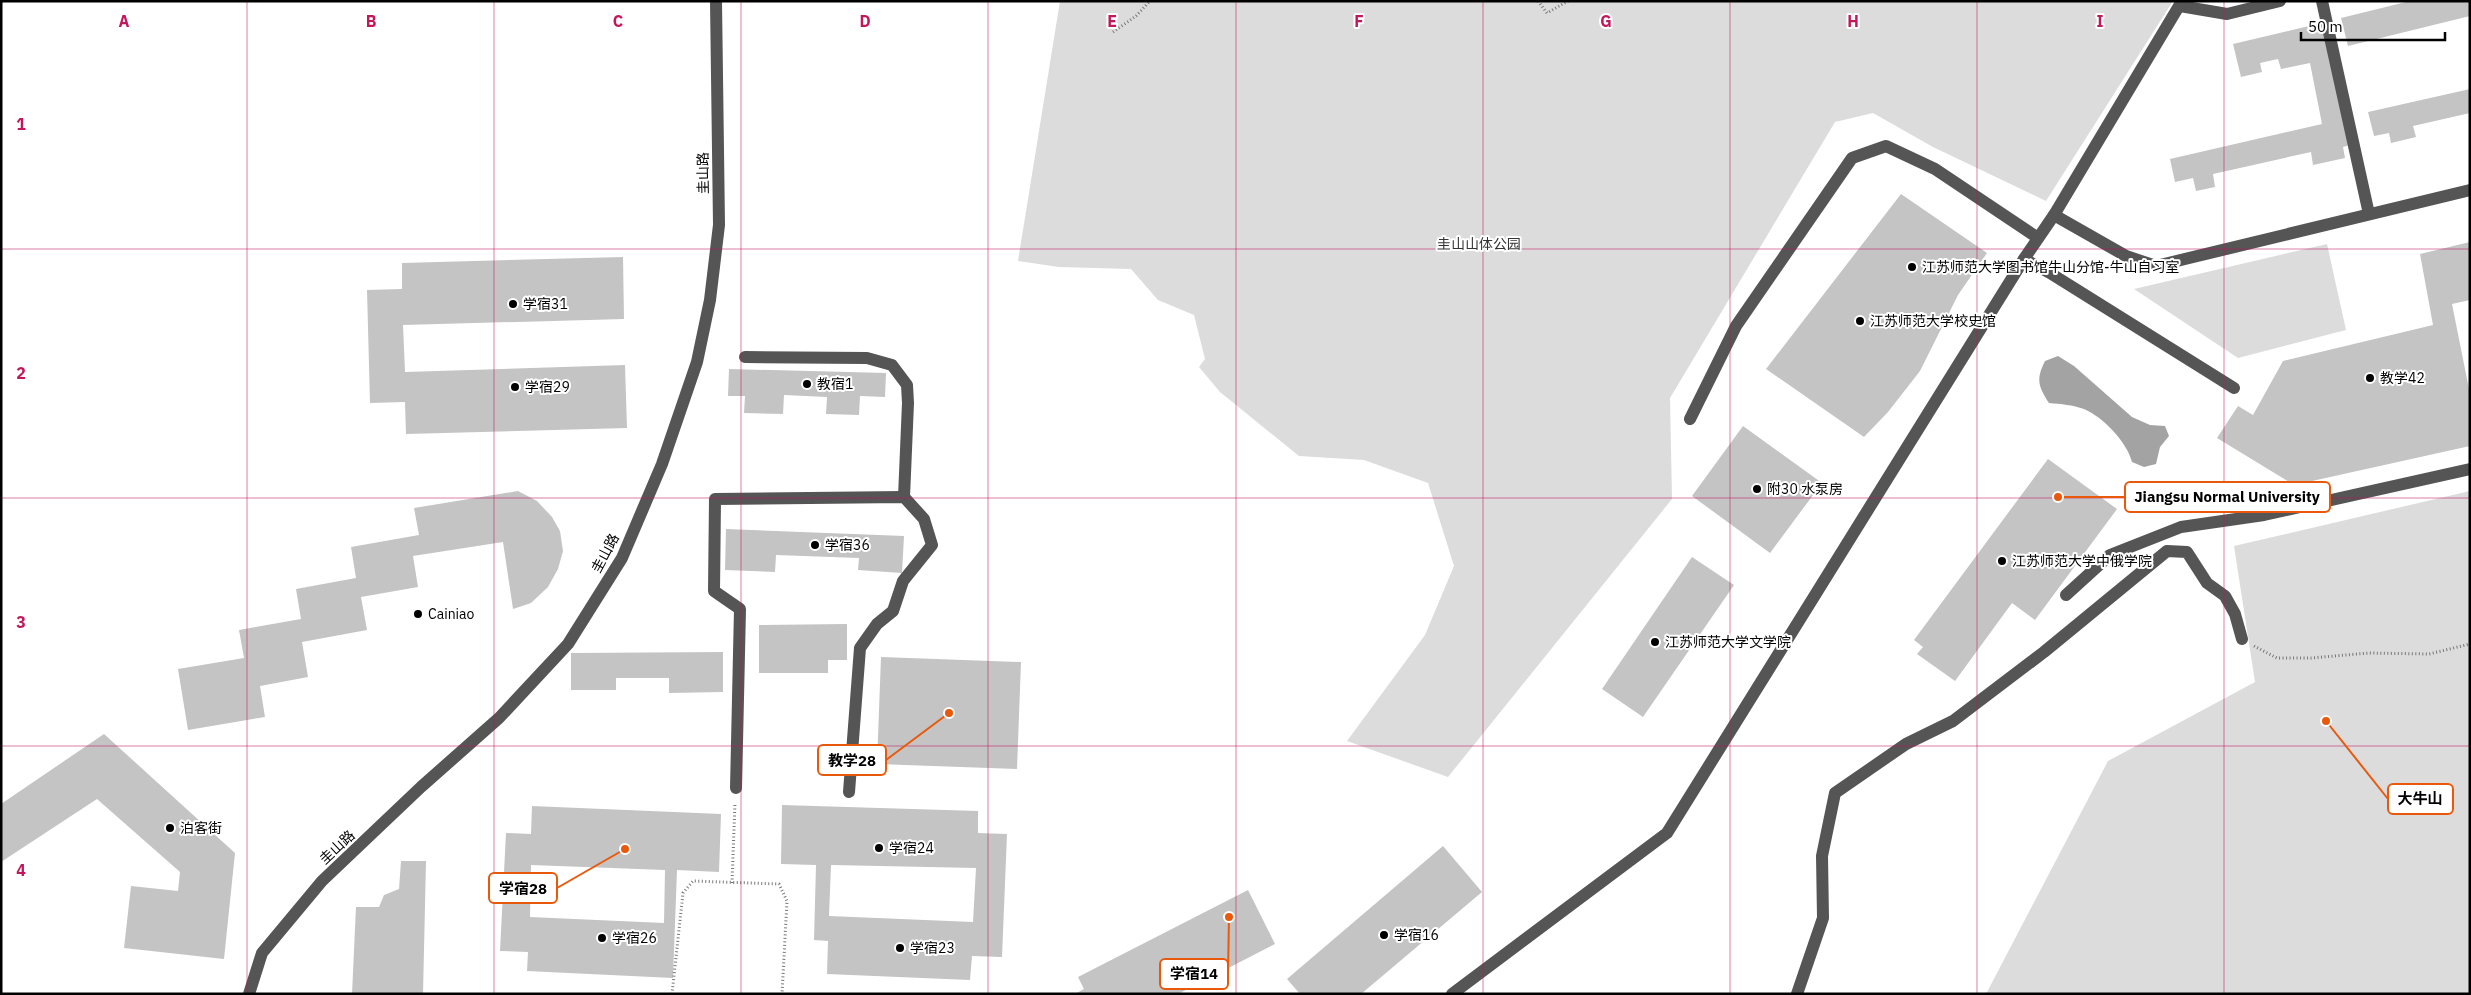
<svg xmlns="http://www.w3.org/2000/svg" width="2471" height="995" font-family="'IBM Plex Sans','Noto Sans SC',sans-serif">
	<rect width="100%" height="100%" fill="#fff"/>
	<g fill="#dcdcdc">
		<path d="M1060,1H2173L2046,201L1933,147L1873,113L1835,122L1670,398L1672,499L1448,777L1347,741L1425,635L1454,566L1428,483L1364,460L1299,456L1220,392L1199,367L1205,359L1194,315L1158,300L1131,269L1059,267L1018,261Z"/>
		<path d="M2327,244L2346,330L2238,358L2134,289Z"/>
		<path d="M2470,491V994H1986L2108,761L2255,682L2234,546Z"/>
	</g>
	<path fill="#a3a3a3" d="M2058,356L2074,366L2132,417L2150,425L2165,426L2169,436L2160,447L2156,464L2144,467L2132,462C2127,442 2103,417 2084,409C2073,405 2061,404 2049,403C2038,386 2036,379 2045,361Z"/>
	<g fill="#c4c4c4" fill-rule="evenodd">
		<path d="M2410,1H2470V16L2348,46L2341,18Z"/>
		<path d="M2326,22L2353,144L2343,147L2345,158L2313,165L2311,152L2213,174L2215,187L2196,191L2193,178L2175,182L2170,159L2322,124L2310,63L2281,69L2278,59L2260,63L2262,72L2241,77L2233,44Z"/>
		<path d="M2470,89V113L2413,126L2416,137L2391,143L2389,133L2374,136L2368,112Z"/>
		<path d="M1901,194L1987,253L1958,295L1920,371L1888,412L1864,437L1766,369Z"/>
		<path d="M2470,242V300L2452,304L2470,394V446L2294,485L2217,438L2238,406L2253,415L2283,361L2433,325L2420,254Z"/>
		<path d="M623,257L624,319L403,325L405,372L625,365L627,428L406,434L405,402L370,403L367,290L402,289V263Z"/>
		<path d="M729,369L886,373L885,397L860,396L859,415L826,414L827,397L784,395L783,414L744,413L745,396H728Z"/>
		<path d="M1743,426L1822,483L1770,553L1692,496Z"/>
		<path d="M2048,459L2117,509L2035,620L2012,603L1955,681L1917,654L1923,647L1914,640Z"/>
		<path d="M518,491L537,501L552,517L560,531L563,551L558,569L548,587L531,603L513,609L503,542L413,556L418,587L361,597L367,630L302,642L308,677L260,686L265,717L188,730L178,669L244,658L239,630L301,619L296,589L356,578L351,547L419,535L414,508Z"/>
		<path d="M726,529L904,536L902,573L858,570L859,558L776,555L775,572L725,570Z"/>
		<path d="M1692,557L1734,585L1643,717L1602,689Z"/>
		<path d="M847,624V660H828V673H759V625Z"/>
		<path d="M723,652V692L669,693V678H616V690H571V653Z"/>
		<path d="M881,657L1021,662L1017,769L877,764Z"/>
		<path d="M104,734L235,853L224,959L124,948L131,886L178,891L180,872L97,799L1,862V804Z"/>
		<path d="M782,805L978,811V833L1007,834L1002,957L972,956L970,980L827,974L828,941L814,940L816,865L781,864ZM831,865L976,868L973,922L829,916Z"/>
		<path d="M532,806L721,814L719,872L677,870L673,978L527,971L528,952L500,951L506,833L531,834ZM531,865L665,870L664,923L530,917Z"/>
		<path d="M1443,846L1482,892L1361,994H1300L1287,979Z"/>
		<path d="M401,861H426L423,994H352L356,907H379L384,895L399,889Z"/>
		<path d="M1248,890L1275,944L1178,994H1075L1084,989L1078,977Z"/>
	</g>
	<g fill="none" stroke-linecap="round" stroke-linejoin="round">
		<g stroke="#777" stroke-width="3" stroke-dasharray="1 2.5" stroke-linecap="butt">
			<path d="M1538,1L1547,13L1568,1"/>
			<path d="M1113,32L1136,16L1150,1"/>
			<path d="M2254,646L2277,658H2311L2369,653L2429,654L2470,644"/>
			<path d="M732,883L735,803"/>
			<path d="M672,994L683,893L693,881L779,884L787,901L782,994"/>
		</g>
		<g stroke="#555" stroke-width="12">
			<path d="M2322,1L2369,214"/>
			<path d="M2180,6L2227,14L2280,1"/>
			<path d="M2054,215L2126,256L2156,266L2470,190"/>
			<path d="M2024,259L2050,273L2234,388"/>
			<path d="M745,357L867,358L892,365L907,385L908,403L904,497"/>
			<path d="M1690,419L1736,326L1852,158L1886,146L1935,169L2038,238"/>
			<path d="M2066,595L2110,555L2181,527L2264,515L2470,469"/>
			<path d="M736,788L740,609L714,591L715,499L904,497L924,519L932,545L903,581L893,611L877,624L860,648L849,792"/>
			<path d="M249,994L262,953L322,881L421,787L499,718L568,644L622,558L662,464L697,362L710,300L719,225L716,1"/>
			<path d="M1452,994L1667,833L2024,259L2054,215L2182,1"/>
			<path d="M1797,994L1823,918L1822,856L1835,793L1906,744L1953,721L2044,652L2167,551L2187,552L2207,583L2225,596L2235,614L2242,639"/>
		</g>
	</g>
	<path fill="none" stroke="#c2185b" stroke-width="1" stroke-opacity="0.55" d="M247,1V994M494,1V994M741,1V994M988,1V994M1236,1V994M1483,1V994M1730,1V994M1977,1V994M2224,1V994M1,249H2470M1,498H2470M1,746H2470"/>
	<g fill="#000" stroke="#fff" stroke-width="2">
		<circle cx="1912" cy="267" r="5"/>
		<circle cx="513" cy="304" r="5"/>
		<circle cx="1860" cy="321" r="5"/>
		<circle cx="2370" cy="378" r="5"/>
		<circle cx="807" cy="384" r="5"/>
		<circle cx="515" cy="387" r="5"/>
		<circle cx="1757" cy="489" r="5"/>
		<circle cx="815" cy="545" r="5"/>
		<circle cx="2002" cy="561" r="5"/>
		<circle cx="418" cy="614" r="5"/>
		<circle cx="1655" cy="642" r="5"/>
		<circle cx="170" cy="828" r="5"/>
		<circle cx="879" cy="848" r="5"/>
		<circle cx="1384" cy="935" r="5"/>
		<circle cx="602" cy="938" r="5"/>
		<circle cx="900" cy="948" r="5"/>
	</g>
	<g text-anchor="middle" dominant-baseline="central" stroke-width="4" stroke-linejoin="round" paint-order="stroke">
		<g font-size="14" fill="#000" stroke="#fff">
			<text transform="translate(703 173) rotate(-91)">圭山路</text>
			<text transform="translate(605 553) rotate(-62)">圭山路</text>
			<text transform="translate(337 847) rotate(-43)">圭山路</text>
		</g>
		<g font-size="14" fill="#333" stroke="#fff">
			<text x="1479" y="244">圭山山体公园</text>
		</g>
		<g font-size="14" fill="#000" stroke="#fff" text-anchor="start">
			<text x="1922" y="267">江苏师范大学图书馆牛山分馆-牛山自习室</text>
			<text x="523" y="304">学宿31</text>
			<text x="1870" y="321">江苏师范大学校史馆</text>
			<text x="2380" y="378">教学42</text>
			<text x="817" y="384">教宿1</text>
			<text x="525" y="387">学宿29</text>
			<text x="1767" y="489">附30 水泵房</text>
			<text x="825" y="545">学宿36</text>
			<text x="2012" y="561">江苏师范大学中俄学院</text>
			<text x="428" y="614">Cainiao</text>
			<text x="1665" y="642">江苏师范大学文学院</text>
			<text x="180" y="828">泊客街</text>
			<text x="889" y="848">学宿24</text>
			<text x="1394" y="935">学宿16</text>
			<text x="612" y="938">学宿26</text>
			<text x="910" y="948">学宿23</text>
		</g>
	</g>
	<g font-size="16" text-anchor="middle" font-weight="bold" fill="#c2185b" stroke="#fff" stroke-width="4" stroke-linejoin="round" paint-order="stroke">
		<text x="124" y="27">A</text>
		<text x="371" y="27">B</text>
		<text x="618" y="27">C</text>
		<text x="865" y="27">D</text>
		<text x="1112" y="27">E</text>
		<text x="1359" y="27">F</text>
		<text x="1606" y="27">G</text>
		<text x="1853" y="27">H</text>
		<text x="2100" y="27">I</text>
		<text x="21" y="130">1</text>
		<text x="21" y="379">2</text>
		<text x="21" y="628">3</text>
		<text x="21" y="876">4</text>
	</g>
	<path fill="none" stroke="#e8590c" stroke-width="2" d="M2058 497L2125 497M949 713L886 760M2326 721L2388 799M625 849L557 888M1229 917L1228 974"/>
	<g fill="#e8590c" stroke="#fff" stroke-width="2">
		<circle cx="2058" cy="497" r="5"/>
		<circle cx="949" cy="713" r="5"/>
		<circle cx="2326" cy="721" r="5"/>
		<circle cx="625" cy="849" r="5"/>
		<circle cx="1229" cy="917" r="5"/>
	</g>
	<g fill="#fff" stroke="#e8590c" stroke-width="2">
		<rect x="2125" y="482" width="205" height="30" rx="5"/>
		<rect x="818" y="745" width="68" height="30" rx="5"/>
		<rect x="2388" y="784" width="65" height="30" rx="5"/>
		<rect x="489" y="873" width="68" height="30" rx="5"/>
		<rect x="1160" y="959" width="68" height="30" rx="5"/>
	</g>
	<g font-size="15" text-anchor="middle" font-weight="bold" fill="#000">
		<text x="2227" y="502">Jiangsu Normal University</text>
		<text x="852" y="766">教学28</text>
		<text x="2420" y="804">大牛山</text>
		<text x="523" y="894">学宿28</text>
		<text x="1194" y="979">学宿14</text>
	</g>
	<rect width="2471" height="995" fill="none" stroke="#000000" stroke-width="5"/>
	<path d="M2301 32v8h144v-8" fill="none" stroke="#000000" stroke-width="2.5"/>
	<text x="2308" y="32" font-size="15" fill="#000000" stroke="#ffffff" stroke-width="4" paint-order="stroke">50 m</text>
</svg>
